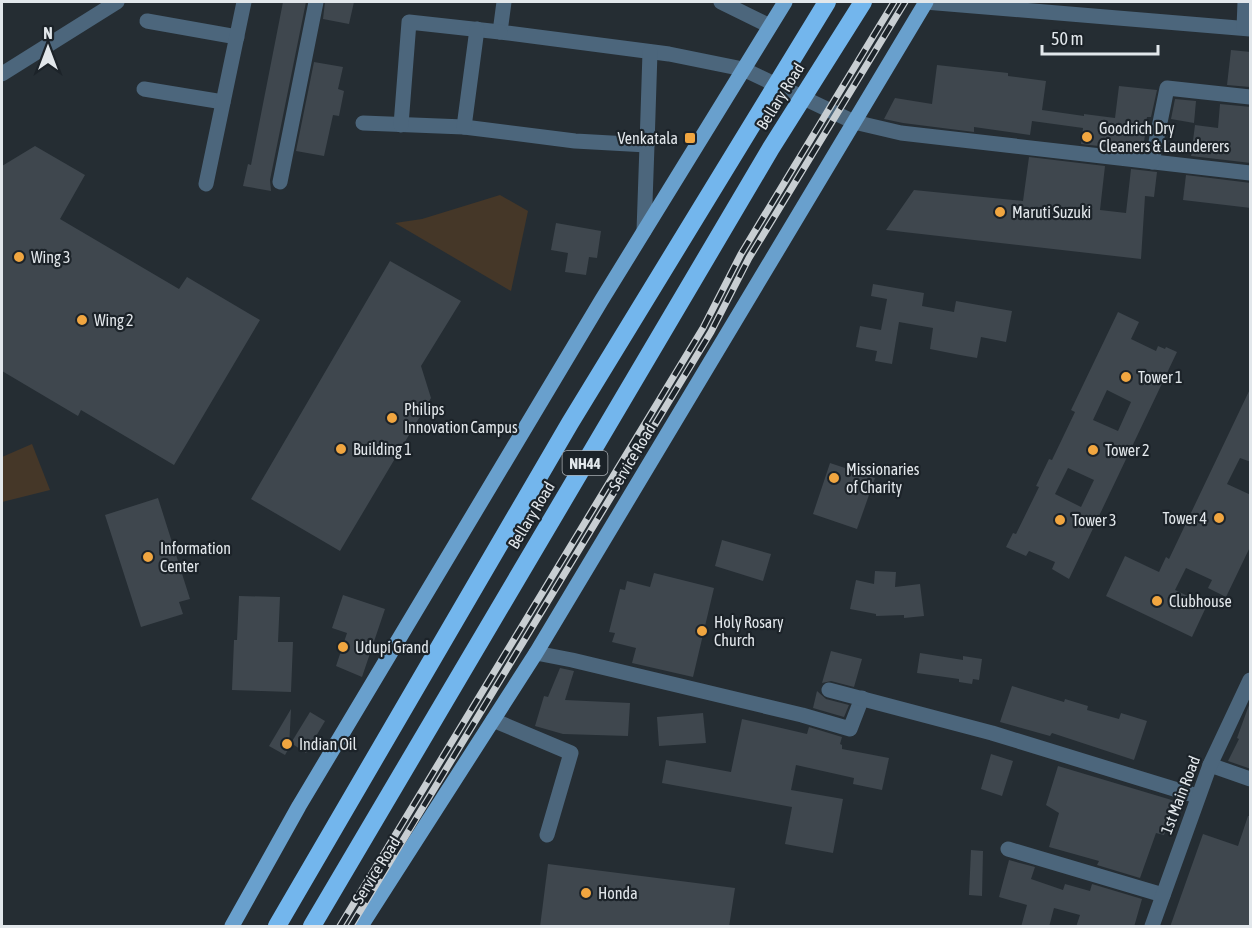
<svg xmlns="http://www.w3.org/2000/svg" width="1252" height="928" font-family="'Asap Condensed',sans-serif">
	<rect width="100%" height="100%" fill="#252d33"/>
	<g fill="#453728">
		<path d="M500,195L528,211L511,291L395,223L422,219Z"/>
		<path d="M32,444L50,490L2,502V457Z"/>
	</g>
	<g fill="#3f474e" fill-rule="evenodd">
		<path d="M283,2H306L270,180L271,191L243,186L248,164L251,165Z"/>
		<path d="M325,2H354L349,24L323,19Z"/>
		<path d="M1231,50L1251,52L1250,87L1227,85Z"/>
		<path d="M314,62L343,67L338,89L344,91L339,116L333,115L324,156L296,151Z"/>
		<path d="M937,65L1008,73V76L1046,81L1042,110L1084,116V114L1115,118L1119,86L1157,90L1151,117H1147L1143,151L1081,144L1083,128L1032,121L1030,135L974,127V132L903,123L884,119L895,98L932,104Z"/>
		<path d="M1175,99L1196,101L1194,123L1171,119Z"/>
		<path d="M1220,104L1251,107V163L1191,156L1195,125L1218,128Z"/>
		<path d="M35,146L85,175L60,219L179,289L187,277L260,320L174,465L81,410L78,416L2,371V166Z"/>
		<path d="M1029,157L1105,166L1100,210L1126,213L1131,169L1157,172L1154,197L1145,196L1141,259L886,230L914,190L1023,201Z"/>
		<path d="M1186,175L1251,183V208L1183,200Z"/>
		<path d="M556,223L601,231L597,258L589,257L586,275L565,272L568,253L551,250Z"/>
		<path d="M390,261L461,301L421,366L431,398L340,551L251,499Z"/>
		<path d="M873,284L924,293L922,306L954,312L956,301L1012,311L1006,342L981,337L977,358L960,355L930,349L933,328L899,322L892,364L875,361L877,351L856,347L860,326L881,330L887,299L871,296Z"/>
		<path d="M1118,312L1139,322L1131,339L1156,351L1158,346L1165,349L1166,347L1177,352L1069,579L1052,569L1055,562L1029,551L1026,556L1006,547L1013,533L1016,534L1039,487L1036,486L1049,459L1052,460L1075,412L1071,410ZM1107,390L1131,402L1118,431L1093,420ZM1068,468L1094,480L1081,507L1055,494Z"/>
		<path d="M1251,387V462L1240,458L1227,484L1251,495V545L1226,597L1208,588L1212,580L1186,568L1175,590L1207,605L1192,637L1106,596L1125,556L1159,572L1166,557L1169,559Z"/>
		<path d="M830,463L875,478L857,529L813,514Z"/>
		<path d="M158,498L190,599L179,602L183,614L141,627L105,515Z"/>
		<path d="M722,540L771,554L763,581L715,566Z"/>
		<path d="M875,571L896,572L895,587L920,584L924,616L904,618V615L876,616V614L850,609L856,580L874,584Z"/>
		<path d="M654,573L714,588L693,677L632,663L636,648L612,642L615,633L609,632L620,589L625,590L627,581L650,587Z"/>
		<path d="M343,595L385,609L362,677L336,666L347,633L332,628Z"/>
		<path d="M239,596L280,597L278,642H293L291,692L232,690L234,640H237Z"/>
		<path d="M831,651L862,659L854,687L831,681L822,683Z"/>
		<path d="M920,653L963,660V656L982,659L979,680L973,679L972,684L959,682V679L917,673Z"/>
		<path d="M560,668L574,671L565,700L630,703L628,736L563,734L535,726L544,696L548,697Z"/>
		<path d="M1012,686L1064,702L1065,699L1088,706L1087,710L1119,719L1121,713L1147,721L1134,760L1052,733L1050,736L1000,722Z"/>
		<path d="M817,691L826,699L849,705L844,717L813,708Z"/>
		<path d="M1249,705H1251V769L1228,761L1239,739L1237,738Z"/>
		<path d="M291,709L289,748L285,755L269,746Z"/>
		<path d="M310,712L325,721L306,753L291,743Z"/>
		<path d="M703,713L706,743L659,746L657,717Z"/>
		<path d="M742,719L807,734L809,727L842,737L840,744L842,745V749L889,758L882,790L853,784L854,778L796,765L791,790L843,799L833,853L785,844L792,807L662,783L666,760L731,772Z"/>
		<path d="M991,754L1013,761L1002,796L981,789Z"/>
		<path d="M1058,766L1175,801L1164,835L1156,833L1140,878L1097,865L1099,861L1049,847L1059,813L1046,805Z"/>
		<path d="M1248,816H1251V927H1170L1203,834L1238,846Z"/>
		<path d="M971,850L983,851L982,896L969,895Z"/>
		<path d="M1009,860L1035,867L1031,879L1063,890L1065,884L1090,891L1092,884L1142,899L1134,927H1076L1080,915L1054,908L1049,927H1021L1027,905L999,897Z"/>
		<path d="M548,864L735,888L729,927H540Z"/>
	</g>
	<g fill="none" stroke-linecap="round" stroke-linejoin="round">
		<g stroke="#4c667c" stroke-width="15">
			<path d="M504,2L500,32L669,54L743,69L854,122L901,133L1250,173"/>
			<path d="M721,2L770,26"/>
			<path d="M925,2L1250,29"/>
			<path d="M147,21L237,37"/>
			<path d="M1244,28L1245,2"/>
			<path d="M2,74L117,2"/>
			<path d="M144,89L223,102"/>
			<path d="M363,123L464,127L575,141L647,145L650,52"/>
			<path d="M401,125L409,22L500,32"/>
			<path d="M464,127L477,29"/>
			<path d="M1152,162L1167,88L1250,97"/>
			<path d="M280,182L316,2"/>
			<path d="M206,184L244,2"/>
			<path d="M644,231L647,145"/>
			<path d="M536,653L572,660L802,715L850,729L862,698"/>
			<path d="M829,690L992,733L1197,796"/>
			<path d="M493,720L571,753L547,835"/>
			<path d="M1210,765L1250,779"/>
			<path d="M1008,849L1163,895"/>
			<path d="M1152,926L1210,765L1250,680"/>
		</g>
		<g stroke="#69a0cd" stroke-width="15">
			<path d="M232,926L299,806L601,301L785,2"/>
			<path d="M361,926L536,653L926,2"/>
		</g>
		<defs>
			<g id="rail">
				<path d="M340,926L703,328L741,254L894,2"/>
				<path d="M351,926L711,332L749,258L905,2"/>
			</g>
		</defs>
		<use href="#rail" stroke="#c8ced2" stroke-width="7"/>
		<use href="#rail" stroke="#1c2329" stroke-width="4.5" stroke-dasharray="14" stroke-linecap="butt"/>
		<g stroke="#73b6ed" stroke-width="18">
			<path d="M277,926L570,423L827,2"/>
			<path d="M312,926L771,148L863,2"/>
		</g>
	</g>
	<g fill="#f1a640" stroke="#1c2329" stroke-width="2">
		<circle cx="1087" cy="137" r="6"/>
		<rect x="684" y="132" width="12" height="12" rx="3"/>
		<circle cx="1000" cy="212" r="6"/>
		<circle cx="19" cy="257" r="6"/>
		<circle cx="82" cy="320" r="6"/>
		<circle cx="1126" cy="377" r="6"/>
		<circle cx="392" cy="418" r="6"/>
		<circle cx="341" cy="449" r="6"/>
		<circle cx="1093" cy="450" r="6"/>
		<circle cx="834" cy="478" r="6"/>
		<circle cx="1219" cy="518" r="6"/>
		<circle cx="1060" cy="520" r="6"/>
		<circle cx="148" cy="557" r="6"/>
		<circle cx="1157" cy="601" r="6"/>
		<circle cx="702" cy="631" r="6"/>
		<circle cx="343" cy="647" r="6"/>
		<circle cx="287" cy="744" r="6"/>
		<circle cx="586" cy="893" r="6"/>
	</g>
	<g text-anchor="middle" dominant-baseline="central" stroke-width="4.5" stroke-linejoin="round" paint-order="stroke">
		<rect fill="#1c2329" stroke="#a7acb1" stroke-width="1.5" x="562.5" y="451" width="45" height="24" rx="4.5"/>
		<g font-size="15" font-weight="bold" fill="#e2e7eb">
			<text x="585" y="463">NH44</text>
		</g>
		<g font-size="16" fill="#e2e7eb" stroke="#1c2329">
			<text transform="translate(780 96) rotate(-58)">Bellary Road</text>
			<text transform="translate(632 457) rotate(-59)">Service Road</text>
			<text transform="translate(531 515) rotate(-59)">Bellary Road</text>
			<text transform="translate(1180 795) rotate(-69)">1st Main Road</text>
			<text transform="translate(376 870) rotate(-58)">Service Road</text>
		</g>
		<g font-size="16" fill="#e2e7eb" stroke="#1c2329" text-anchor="start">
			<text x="1099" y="128">Goodrich Dry<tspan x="1099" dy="18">Cleaners &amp; Launderers</tspan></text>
			<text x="678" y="138" text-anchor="end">Venkatala</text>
			<text x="1012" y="212">Maruti Suzuki</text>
			<text x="31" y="257">Wing 3</text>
			<text x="94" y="320">Wing 2</text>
			<text x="1138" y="377">Tower 1</text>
			<text x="404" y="409">Philips<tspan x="404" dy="18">Innovation Campus</tspan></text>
			<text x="353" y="449">Building 1</text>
			<text x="1105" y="450">Tower 2</text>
			<text x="846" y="469">Missionaries<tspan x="846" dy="18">of Charity</tspan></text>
			<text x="1207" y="518" text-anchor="end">Tower 4</text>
			<text x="1072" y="520">Tower 3</text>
			<text x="160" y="548">Information<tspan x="160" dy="18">Center</tspan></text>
			<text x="1169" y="601">Clubhouse</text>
			<text x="714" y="622">Holy Rosary<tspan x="714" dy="18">Church</tspan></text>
			<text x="355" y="647">Udupi Grand</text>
			<text x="299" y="744">Indian Oil</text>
			<text x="598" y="893">Honda</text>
		</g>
	</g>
	<rect width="1252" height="928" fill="none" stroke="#e2e7eb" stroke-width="6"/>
	<g transform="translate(48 48)" stroke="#1c2329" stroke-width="4.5" paint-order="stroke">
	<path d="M0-4.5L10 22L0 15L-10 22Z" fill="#e2e7eb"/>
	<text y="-9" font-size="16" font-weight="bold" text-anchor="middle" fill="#e2e7eb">N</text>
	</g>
	<path d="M1042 45v9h116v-9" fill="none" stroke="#e2e7eb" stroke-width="3"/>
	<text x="1051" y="45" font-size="18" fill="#e2e7eb" stroke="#1c2329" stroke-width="4.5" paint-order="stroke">50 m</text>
</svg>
